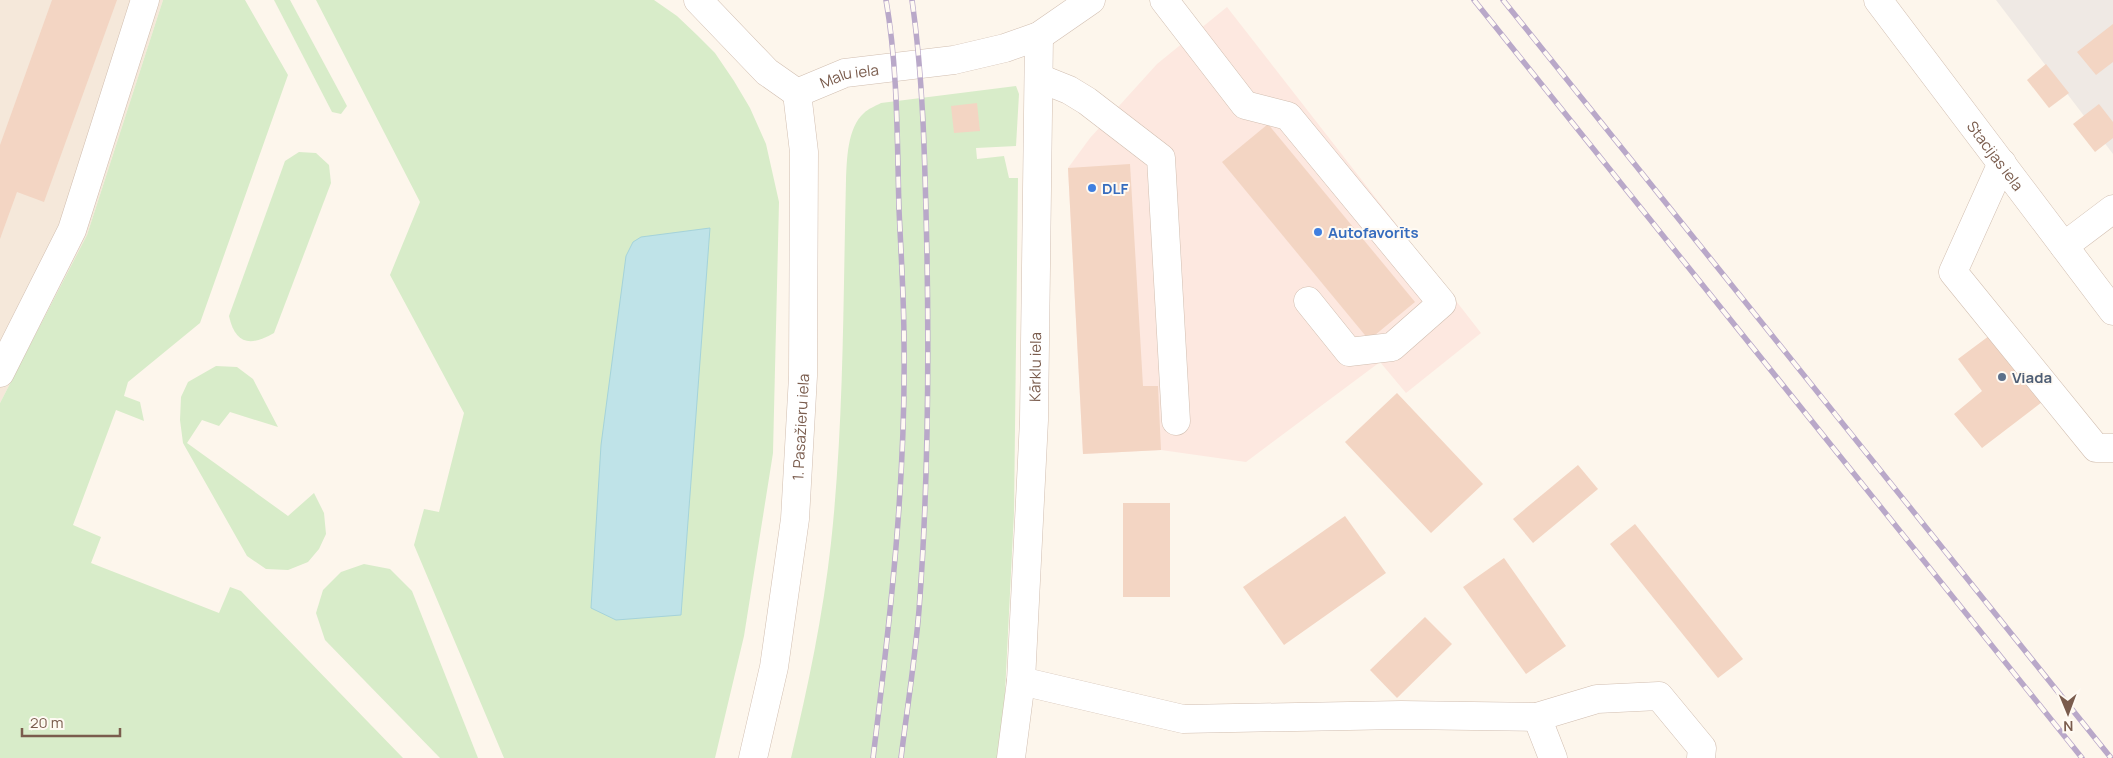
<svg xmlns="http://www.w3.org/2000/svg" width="2113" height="758" font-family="Manrope,sans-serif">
	<rect width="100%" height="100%" fill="#fdf6ec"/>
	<path fill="#f5e8da" d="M0,0H163L87,235L0,403Z"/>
	<path fill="#fde8e0" d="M1227,7L1481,333L1406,393L1380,362L1246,462L1161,450L1083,454L1068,168L1090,138L1157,64Z"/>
	<path fill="#efe9e4" d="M1996,0H2113V154Z"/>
	<g fill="#d8ecc9">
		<path d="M163,0H245L288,75L200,323L128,382L124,396L140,402L144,421L116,410L73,525L101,537L91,563L219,613L230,587L241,591L403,758H0V403L87,235Z"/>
		<path d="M274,0H290L347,106L341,114L332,112Z"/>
		<path d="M316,0H654L677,16L697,35L715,53L734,81L750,108L766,144L779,202L773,453L744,636L715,758H504L414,545L424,509L439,512L464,413L390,275L420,202Z"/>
		<path d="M1016,86L1019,94L1016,146L976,148L977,159L1004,156L1009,178H1018L1014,513L1004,713L997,758H791C808,687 823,615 831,543C844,423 843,301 846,180C847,160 847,128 864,113C868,109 875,106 881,103Z"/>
		<path d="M299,152L316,153L329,165L331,183L274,333C250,347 235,344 229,316L285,161Z"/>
		<path d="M216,366L237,367L253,379L278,427L230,412L219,426L202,420L187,443L288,516L314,493L324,513L326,534L319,549L308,562L288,570L266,569L247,556L183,443L180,420L181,397L188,382Z"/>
		<path d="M364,564L390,569L412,591L478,758H440L325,640L316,613L323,590L341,572Z"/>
	</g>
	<path fill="#bfe3e8" stroke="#a5d3da" d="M710,228L681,615L616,620L591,608L601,445L626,256L633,242L641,237Z"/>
	<g fill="#f3d5c3">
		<path d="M52,0H117L44,202L17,192L0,239V145Z"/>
		<path d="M2113,24V62L2096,75L2077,52Z"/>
		<path d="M2046,64L2069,93L2049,108L2027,80Z"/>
		<path d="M977,103L980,131L954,133L951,106Z"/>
		<path d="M2099,104L2113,122V138L2095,152L2073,124Z"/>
		<path d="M1268,124L1415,302L1369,340L1222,162Z"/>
		<path d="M1130,164L1143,386H1158L1161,450L1083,454L1068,168Z"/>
		<path d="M1993,333L2046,399L1982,448L1954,414L1982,391L1958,359Z"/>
		<path d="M1397,393L1483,484L1431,533L1345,442Z"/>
		<path d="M1578,465L1598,489L1533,543L1513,519Z"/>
		<rect x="1123" y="503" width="47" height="94"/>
		<path d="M1345,516L1386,573L1284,645L1243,587Z"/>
		<path d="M1635,524L1743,659L1718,678L1610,544Z"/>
		<path d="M1504,558L1566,646L1526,674L1463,587Z"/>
		<path d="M1425,617L1452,644L1397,698L1370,670Z"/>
	</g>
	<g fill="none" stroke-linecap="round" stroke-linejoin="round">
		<defs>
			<g id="minor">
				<path id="s1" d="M698,0L767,72L797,93L845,73L954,60L1005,48L1039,36L1091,0"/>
				<path d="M1164,0L1245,105L1288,116L1442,303L1392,347L1349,352L1308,301"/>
				<path id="s2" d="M1878,0L2113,311"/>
				<path d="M1039,78L1069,90L1087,101L1161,158L1176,421"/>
				<path d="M2002,163L1953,272L2096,448H2113"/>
				<path d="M2064,246L2113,209"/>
				<path d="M0,373L72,230L145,0"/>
				<path d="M1021,681L1183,719L1401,715L1537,717L1597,699L1659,696L1702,748L1701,758"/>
				<path d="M1537,717L1553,758"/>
				<path id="s3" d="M753,758L774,667L795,519L803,376L804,152L797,93"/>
				<path id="s4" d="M1011,758L1021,681L1034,420L1039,36"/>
			</g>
		</defs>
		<use href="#minor" stroke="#d1beb0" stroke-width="29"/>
		<use href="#minor" stroke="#fff" stroke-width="28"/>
		<defs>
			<g id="rail">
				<path d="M1474,0L2082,758"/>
				<path d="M1503,0L2111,758"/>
				<path d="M873,758C890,621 906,482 904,343C904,299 901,254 899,209C897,139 898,69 886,0"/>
				<path d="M901,758C907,709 915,660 919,610C928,492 929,374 927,255C925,170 924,84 912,0"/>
			</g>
		</defs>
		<use href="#rail" stroke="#b9a8c9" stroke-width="5.5"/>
		<use href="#rail" stroke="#fffaf3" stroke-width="4" stroke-dasharray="11" stroke-linecap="butt"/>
	</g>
	<g fill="#3f7fe0" stroke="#fffaf3" stroke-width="2">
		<circle cx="1092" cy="188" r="5"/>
		<circle cx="1318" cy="232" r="5"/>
	</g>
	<circle fill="#5c6f8a" stroke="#fffaf3" stroke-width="2" cx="2002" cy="377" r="5"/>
	<g text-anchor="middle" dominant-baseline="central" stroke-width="4" stroke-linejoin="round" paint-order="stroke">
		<g font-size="15" fill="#7a5c4d" stroke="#fffaf3">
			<text stroke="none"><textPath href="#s1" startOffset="192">Malu iela</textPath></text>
			<text stroke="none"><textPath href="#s2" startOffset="195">Stacijas iela</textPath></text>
			<text stroke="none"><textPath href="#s4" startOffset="392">Kārklu iela</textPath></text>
			<text stroke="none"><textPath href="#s3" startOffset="335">1. Pasažieru iela</textPath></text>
		</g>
		<g font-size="15" font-weight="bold" fill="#366cbe" stroke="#fffaf3" text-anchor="start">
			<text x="1102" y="188">DLF</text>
			<text x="1328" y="232">Autofavorīts</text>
		</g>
		<g font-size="15" font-weight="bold" fill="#4e5e75" stroke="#fffaf3" text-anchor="start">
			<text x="2012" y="377">Viada</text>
		</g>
	</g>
	<g transform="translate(2068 713) rotate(179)" stroke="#fffaf3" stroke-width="4" paint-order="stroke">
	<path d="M0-4L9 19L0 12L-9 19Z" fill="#7a5c4d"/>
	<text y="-8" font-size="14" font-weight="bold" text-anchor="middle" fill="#7a5c4d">N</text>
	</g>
	<path d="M22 728v8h98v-8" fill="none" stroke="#7a5c4d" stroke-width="2.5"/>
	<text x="30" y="728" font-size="15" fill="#7a5c4d" stroke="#fffaf3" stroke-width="4" paint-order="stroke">20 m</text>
</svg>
